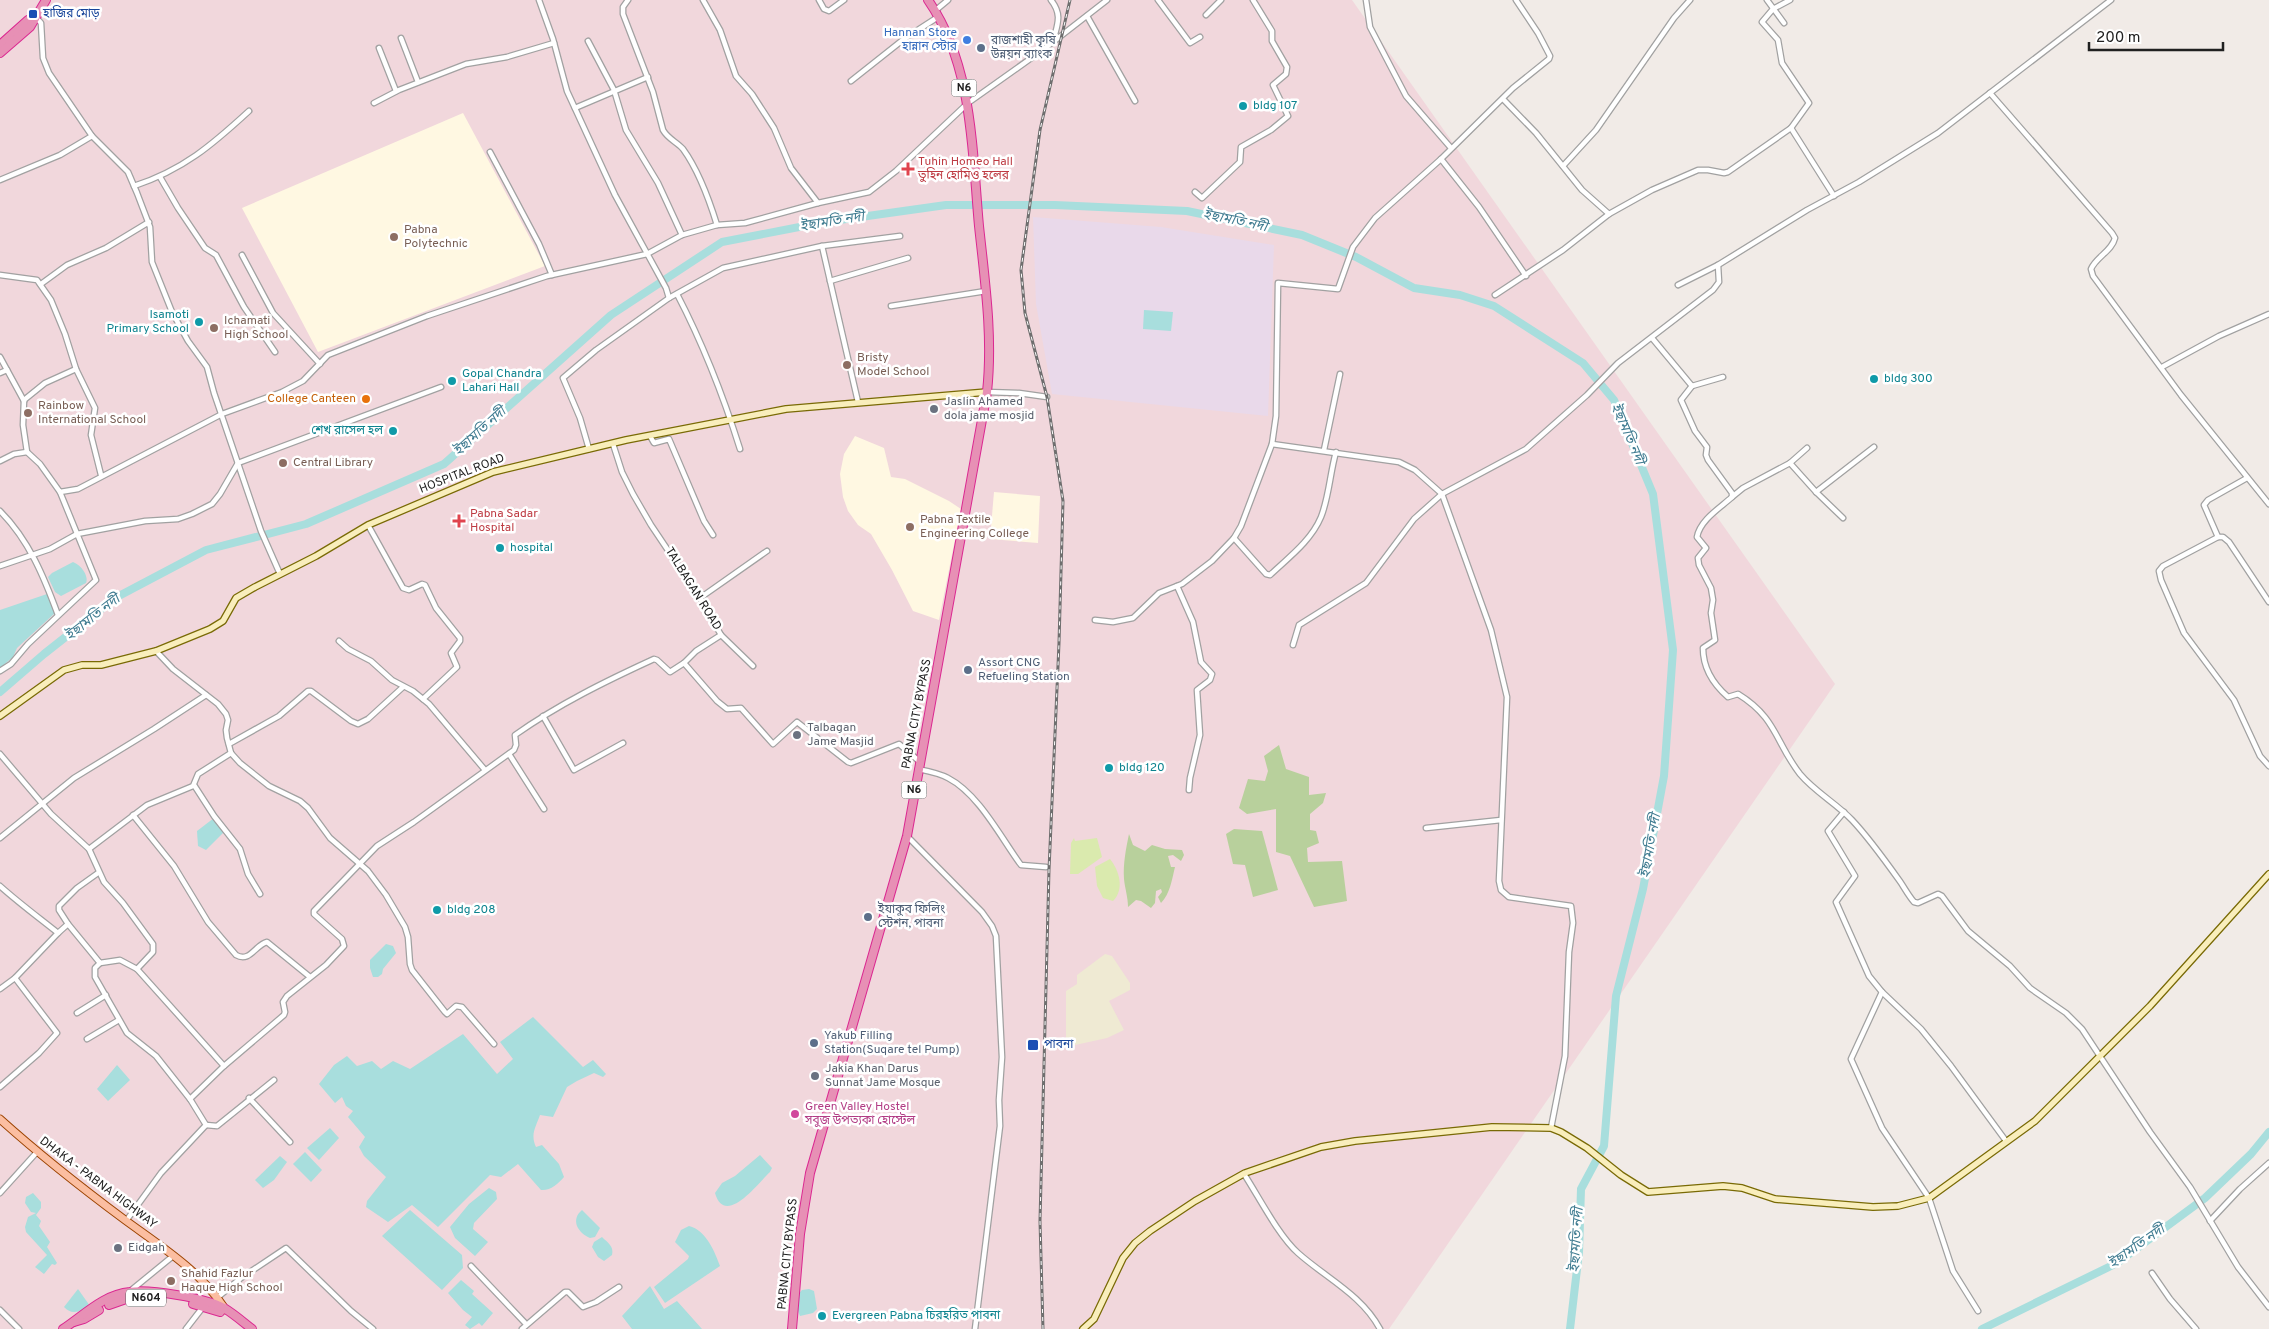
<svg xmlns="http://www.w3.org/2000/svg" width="2269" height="1329" font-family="Overpass,'Noto Sans Bengali',sans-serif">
	<rect width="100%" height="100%" fill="#f1ebe7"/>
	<path fill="#f1d7dc" d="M0,0H1352L1835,684L1389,1329H0Z"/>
	<path fill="#e9d9ea" d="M1033,217L1161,227L1274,245L1268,416L1052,394L1036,304Z"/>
	<g fill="#fff8e2">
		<path d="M463,113L545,266L318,352L242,208Z"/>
		<path d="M855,436L884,448L891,477L905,479L949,501L961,509L939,620L913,611L892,570L871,534L858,525L848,511L843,497L840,474L844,454Z"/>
		<path d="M994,492L1040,496L1038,543L990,539Z"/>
	</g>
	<path fill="#efead3" d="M1105,954L1112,956L1130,983V990L1109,1001L1124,1030L1107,1038L1066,1047V991L1077,984V975Z"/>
	<g fill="#daeaae">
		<path d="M1074,838L1075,841L1097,838L1102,857L1078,874H1070L1071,843Z"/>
		<path d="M1110,859C1119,870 1125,889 1113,901L1103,898L1097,886L1095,867Z"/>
	</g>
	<g fill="#b8d09c">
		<path d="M1279,745L1286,769L1309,777V795L1326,793L1323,803L1310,814V830L1316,831L1319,843L1307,848L1308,862L1342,861L1347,901L1314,907L1290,856L1276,852V809L1247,814L1239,808L1248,779L1265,781L1268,771L1264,756Z"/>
		<path d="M1234,829L1262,831L1278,890L1253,897L1245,865L1233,864L1226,834Z"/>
		<path d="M1129,834L1133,845L1145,851L1152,845L1165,849L1182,850L1184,855L1181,861L1173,855L1168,856L1171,867H1175C1172,879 1170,894 1161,903L1158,897L1162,892L1161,889L1156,891L1155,903L1151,908L1141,901L1136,900L1128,907C1128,897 1125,889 1124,879C1123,863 1126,849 1129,834Z"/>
	</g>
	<g fill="#a8dedd">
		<path d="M1144,310L1173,312L1171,331L1143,329Z"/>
		<path d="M73,562C81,565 89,576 86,583L61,596L55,592L48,577L52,573Z"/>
		<path d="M47,594L55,613L17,648L13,657L0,668V610Z"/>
		<path d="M214,818L225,831L206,850L198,846L197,831Z"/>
		<path d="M386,944L393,946L396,953L383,969L382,974L378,977H373L370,968V960Z"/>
		<path d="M533,1017L583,1067L593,1060L606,1074L603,1077L594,1073L577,1081L567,1087L553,1117L540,1115C536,1127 530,1134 536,1147L542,1145L559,1164L564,1177C558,1184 550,1191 541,1190L518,1164L501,1177L490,1175L438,1227L412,1205L388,1222L366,1207L367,1201L386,1177L364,1156L359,1147L365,1137L348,1117L353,1111L346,1106L342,1097L335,1103L319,1084L334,1065L347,1056L357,1066L372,1061L381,1069L393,1061L410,1069L463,1034L497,1074L513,1059L500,1042Z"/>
		<path d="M117,1065L130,1080L108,1101L97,1089Z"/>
		<path d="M330,1128L339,1138L319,1160L307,1148Z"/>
		<path d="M305,1152L322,1170L311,1182L293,1164Z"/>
		<path d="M760,1155L772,1168L770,1172C759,1182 725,1228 715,1193L722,1183L735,1176Z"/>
		<path d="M280,1156L287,1162L274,1180L263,1188L255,1180Z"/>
		<path d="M489,1188L496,1192L497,1199L474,1223L473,1229L488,1242L475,1256L455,1238L450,1227L469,1204Z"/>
		<path d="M33,1193L41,1202V1208L36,1215L41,1221L39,1226L50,1242L47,1247L57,1263L55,1265L52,1264L44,1274L35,1267L47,1255L26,1232L25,1227L28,1217L36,1213L31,1212L25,1203L26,1197Z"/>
		<path d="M410,1210L462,1255L463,1268L442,1290L382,1236Z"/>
		<path d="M582,1210L600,1228L595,1237L590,1238C578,1233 570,1220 582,1210Z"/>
		<path d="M689,1226C706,1230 715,1252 720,1266L665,1303L654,1287L688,1259L689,1256L675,1242L681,1230Z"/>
		<path d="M602,1237C608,1243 614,1246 612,1255L604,1261L598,1257L592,1247L594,1242Z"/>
		<path d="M461,1280L474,1291L472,1294L493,1313L482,1326L479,1323L470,1329L465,1325L472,1317L463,1310L448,1293Z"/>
		<path d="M650,1286L664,1309L677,1301L702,1329H632L622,1316Z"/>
		<path d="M78,1289L90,1306C81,1311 72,1316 64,1307Z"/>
		<path d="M809,1289L814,1291L817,1309L813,1313L800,1316C796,1308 795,1296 802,1290Z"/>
	</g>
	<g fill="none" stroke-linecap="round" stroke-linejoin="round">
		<g stroke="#a8dedd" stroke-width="8">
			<path d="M0,692L44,654L115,598L206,550L306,524L444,464L611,315L722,242L825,222L946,205H1055L1187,211L1302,235L1356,257L1414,288L1460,295L1494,306L1583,363L1614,400L1653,494L1673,650L1664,776L1643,889L1616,996L1604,1146L1581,1189L1579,1252L1570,1329"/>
			<path d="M1982,1329L2117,1263L2205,1198L2251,1154L2269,1132"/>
		</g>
		<defs>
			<g id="street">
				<path d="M539,0L553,39L567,91L615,195L666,288L669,298"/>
				<path d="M628,0L623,7V14L653,92L663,130C668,139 677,142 683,149C699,171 709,199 717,225"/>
				<path d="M703,0L720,30L736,76L752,94L774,128L791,168L818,203"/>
				<path d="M819,0L824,9L829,11L844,0"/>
				<path d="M1051,0C1063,15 1057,25 1053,42"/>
				<path d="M1158,0L1190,43L1200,37"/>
				<path d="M1366,0L1370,27L1406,96L1451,148"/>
				<path d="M1767,0L1784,23"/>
				<path d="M936,10L948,0"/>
				<path d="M33,14L41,23L43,58L49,73L92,136L128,172L137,193L150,227L152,262L172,312L188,341L207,367L214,393L261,531L280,574"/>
				<path d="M1206,15L1221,0"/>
				<path d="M1087,16L1135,101"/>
				<path d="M401,38L418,82"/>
				<path d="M588,41L614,90L626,130L658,183L682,235"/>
				<path d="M379,48L396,91"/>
				<path d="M851,81L904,39L938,17"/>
				<path d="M1990,93L2112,233L2115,238C2112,251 2096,257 2091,269L2093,276L2181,395L2269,504"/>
				<path d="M1503,99L1536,133L1582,190L1609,214"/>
				<path d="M374,103L399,90L466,64L507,57L554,43"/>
				<path d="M575,108L648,77"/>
				<path d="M1791,128L1834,196"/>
				<path d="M490,152L539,244L552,275"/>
				<path d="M1441,159L1479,207L1526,276"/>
				<path d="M1563,166L1596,130L1674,18L1690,0"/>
				<path d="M160,177L178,208L205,248L216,255L244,307L275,352"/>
				<path d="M0,180L60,155L92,136"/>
				<path d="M134,186C183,170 212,145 249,111"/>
				<path d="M1195,192L1202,198L1240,162L1241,147L1271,130L1288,116L1273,85L1286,74L1287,67L1272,41V31L1253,0"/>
				<path d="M822,246L858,402"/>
				<path d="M242,255L273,313L320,364"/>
				<path d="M0,275L37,280L51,300L65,334L76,369L95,408L91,435L101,475"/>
				<path d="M830,281L908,258"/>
				<path d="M41,284L67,265L106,248L149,222"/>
				<path d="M1678,285L1718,265L1807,210L1859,182L1938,133L2111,0"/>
				<path d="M677,294C703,344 723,395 740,449"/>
				<path d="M1495,295L1563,250L1609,214L1652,190L1698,170H1708L1724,173L1728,172L1791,128L1809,103L1782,63L1778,40L1762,22L1773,9L1790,0"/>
				<path d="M891,306L986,291"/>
				<path d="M1652,338L1692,386L1723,377"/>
				<path d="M0,357L24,401"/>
				<path d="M2162,367L2219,336L2269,314"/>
				<path d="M0,373L7,370"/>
				<path d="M1692,386L1681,400L1695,431L1707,447L1706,455L1708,460L1732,493V497C1720,508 1700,520 1697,537L1706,548L1698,558L1699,565L1711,588L1713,600L1711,613L1715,640L1703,648C1703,668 1713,684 1728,697L1738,694C1777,718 1775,742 1800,774C1815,792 1836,803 1852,820C1869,838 1884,859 1899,880C1904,887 1908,895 1914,902L1918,903L1938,894L1942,896L1968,931L2010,966L2030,988L2066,1013L2082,1029L2150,1132L2190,1187L2238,1267L2269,1307"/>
				<path d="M987,392L1019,393L1047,397"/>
				<path d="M650,436L654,443L669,439L704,521L713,535"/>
				<path d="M613,444L622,472L633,494L651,525L700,598L721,635L696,651L684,663L717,701L727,709L741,708L773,744L797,722L848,762L851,763L899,744L919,761"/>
				<path d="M1272,444L1399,462L1415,470L1442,494L1491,630L1507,697L1499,881L1501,890L1509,897L1571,906L1573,923L1569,952L1565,1056L1551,1128"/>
				<path d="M589,449L580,418L563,378L596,350L669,298L723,268L822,246L900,236"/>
				<path d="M1324,450L1340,374"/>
				<path d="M27,452L23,425L24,400L45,383L76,369"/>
				<path d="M0,461L14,454L27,452L40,464L60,492L78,489L222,414L282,392L303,381L328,355L427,316L547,276L647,254L682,235L717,225L745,223L818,203L869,192L896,171L968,103L1044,49L1107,0"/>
				<path d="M1790,463L1816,492L1843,518"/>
				<path d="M2247,478L2208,500L2204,505L2218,537L2163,566L2159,571L2161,580L2184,633L2234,700L2260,756L2269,766"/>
				<path d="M1816,492L1874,447"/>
				<path d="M1732,497L1743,488L1790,463L1807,448"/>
				<path d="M0,511C29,540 44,577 58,615"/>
				<path d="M368,525L403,588L409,590L422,584L425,585L436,608L460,638V641L451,653L457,667L423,699"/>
				<path d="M2218,537H2223L2229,542L2269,602"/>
				<path d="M1234,538L1266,574L1270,575C1288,558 1311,541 1321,517C1329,497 1330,473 1336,452"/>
				<path d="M0,566L50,549L77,534L145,521L178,519L192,514L212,504L220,494L238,463L441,387"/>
				<path d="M1177,586L1193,622L1201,662L1212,674L1210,680L1197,690L1200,735L1190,778L1189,790"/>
				<path d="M700,598L767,551"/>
				<path d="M1095,620L1113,622L1133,618L1159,593L1182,584L1212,561L1234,538L1241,526L1272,444L1276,416L1278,283L1338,289L1353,247L1375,218L1441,159L1513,88L1549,59L1550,56L1538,33L1516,0"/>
				<path d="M721,635L753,666"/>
				<path d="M339,641L348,649L371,661L392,680L413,691L429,704L485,770"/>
				<path d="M1293,645L1299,625L1366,583L1414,519L1442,494L1526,449L1587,395L1618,363L1713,290L1719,282L1718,265"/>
				<path d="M156,651L173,669L218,704L226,714L228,720L226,730L227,738L231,753L240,763L269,786L300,801L308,808L330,838L368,871L386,895L405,927L408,937L410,964L412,970L445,1012L447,1014L456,1006L462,1007L494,1044"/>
				<path d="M0,671L11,664L28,644L96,580L60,492"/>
				<path d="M543,716L574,770L623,743"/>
				<path d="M229,744L279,716L308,691H311L351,721L358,724L368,719L403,687"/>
				<path d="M0,754L51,814L89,849L104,882L123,903L153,944V952L137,969"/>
				<path d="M509,754L544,809"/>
				<path d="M918,769C928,771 939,773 948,778C979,794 1001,838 1021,865L1046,867"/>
				<path d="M194,785L214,816L240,849L248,874L260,894"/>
				<path d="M1844,812L1828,831L1855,876L1836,902L1869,976L1882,992L1921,1029L1951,1066L2006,1141"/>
				<path d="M133,815L174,866L208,922L236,955C250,963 255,945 267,942L310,977"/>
				<path d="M1426,828L1501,820"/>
				<path d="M907,836L982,912L992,926L996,936L1002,1057L999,1100L1000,1126L975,1329"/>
				<path d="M0,838L74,778L154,729L206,695"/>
				<path d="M89,849L147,805L193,786L198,774L231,753"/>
				<path d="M0,886C19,903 38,917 58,933L68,924L100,963L120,960L137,969L224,1066"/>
				<path d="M68,924L59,910V906L77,888L98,873"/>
				<path d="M100,963L95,968V977L127,1033L156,1056L190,1099"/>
				<path d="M0,989L15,978L58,933"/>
				<path d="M1882,992L1851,1059L1882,1128L1929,1198L1953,1271L1978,1311"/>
				<path d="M77,1013L106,995"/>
				<path d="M87,1039L119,1020"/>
				<path d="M0,1087L39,1053L57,1033L15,978"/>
				<path d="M249,1098L290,1142"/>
				<path d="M206,1125L217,1126L274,1080"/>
				<path d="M1244,1174C1259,1197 1278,1235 1298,1253C1326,1278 1362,1295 1380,1329"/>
				<path d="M0,1193L37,1152"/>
				<path d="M126,1221L161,1173L206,1125L190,1099L224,1066L284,1015L285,1012L283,1002L287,996L326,965L344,946L342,939L314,914V911L377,846L414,822L514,750L516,745L515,735C559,704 606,681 654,659L657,660L670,672L684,663"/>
				<path d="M2210,1221L2240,1189L2269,1163"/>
				<path d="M471,1266L526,1324"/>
				<path d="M2152,1273L2170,1299L2196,1329"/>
				<path d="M129,1292L173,1256"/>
				<path d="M218,1297L241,1278L286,1248L351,1311L373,1329"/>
				<path d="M0,1310L19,1329"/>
				<path d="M186,1329L203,1307"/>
				<path d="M522,1329L565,1292H568L583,1307L596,1302L619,1287"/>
			</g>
			<g id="secondary">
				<path d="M0,716L64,670L82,665H101L156,651L210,629L223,621L236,598L255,587L316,556L368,525L493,472L626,440L786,409L987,392"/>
				<path d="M1083,1329L1094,1319L1123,1258L1135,1243L1150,1231L1195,1201L1245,1173L1321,1147L1355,1141L1492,1127L1551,1128L1561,1132L1587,1148L1621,1175L1648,1192L1723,1186L1742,1188L1775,1199L1873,1207L1898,1206L1929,1198L2035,1121L2150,1006L2269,874"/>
			</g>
			<path id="primary" d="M0,1119C40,1155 82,1188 125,1220C159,1245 199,1270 223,1306V1310"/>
			<g id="highway">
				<path d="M0,45L28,20"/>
				<path d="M0,53L30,27L46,0"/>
				<path d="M193,1304L220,1312"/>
				<path d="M109,1305L129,1298H144"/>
				<path d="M74,1322L84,1319L99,1310"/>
				<path d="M63,1329C83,1316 104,1294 130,1292C150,1289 206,1298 224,1308C234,1314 243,1322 252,1329"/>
				<path d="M792,1329L800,1234L810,1173L907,836L987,392C993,337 985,282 979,226C972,150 973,65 928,0"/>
			</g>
		</defs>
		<use href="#street" stroke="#a1a1a1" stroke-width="7"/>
		<use href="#secondary" stroke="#796a05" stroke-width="8"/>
		<use href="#primary" stroke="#9c4301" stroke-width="9"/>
		<use href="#highway" stroke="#db2891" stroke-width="10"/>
		<use href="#street" stroke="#fff" stroke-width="4.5"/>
		<use href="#secondary" stroke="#f9eebc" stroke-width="5.5"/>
		<use href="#primary" stroke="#fbbea1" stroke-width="7"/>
		<use href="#highway" stroke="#e790b5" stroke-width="8"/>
		<defs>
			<path id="rail" d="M1043,1329L1040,1221L1049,870L1059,643L1063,501L1047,397L1025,313L1021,270L1040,130L1070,0"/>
		</defs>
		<use href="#rail" stroke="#6e6e6e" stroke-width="3"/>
		<use href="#rail" stroke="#fff" stroke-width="1" stroke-dasharray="4" stroke-linecap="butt"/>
	</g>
	<g fill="#1a4fb4" stroke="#fff" stroke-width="2">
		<rect x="28" y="9" width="10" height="10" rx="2.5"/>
		<rect x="1027" y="1039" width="12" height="12" rx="2.5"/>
	</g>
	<circle fill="#3f7fe0" stroke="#fff" stroke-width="2" cx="967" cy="40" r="5"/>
	<g fill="#5c6f8a" stroke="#fff" stroke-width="2">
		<circle cx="981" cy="48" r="5"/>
		<circle cx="968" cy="670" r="5"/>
		<circle cx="868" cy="917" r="5"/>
		<circle cx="814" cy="1043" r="5"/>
	</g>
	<g fill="#0f9aa8" stroke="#fff" stroke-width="2">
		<circle cx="1243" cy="106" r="5"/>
		<circle cx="199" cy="322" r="5"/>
		<circle cx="1874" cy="379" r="5"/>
		<circle cx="452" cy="381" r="5"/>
		<circle cx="393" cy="431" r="5"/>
		<circle cx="500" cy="548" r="5"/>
		<circle cx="1109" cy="768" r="5"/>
		<circle cx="437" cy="910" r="5"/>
		<circle cx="822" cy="1316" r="5"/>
	</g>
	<g fill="#e0444e" stroke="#fff" stroke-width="2">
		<path d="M905.5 161.5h5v5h5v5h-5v5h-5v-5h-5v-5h5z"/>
		<path d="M456.5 513.5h5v5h5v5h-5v5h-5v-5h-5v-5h5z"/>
	</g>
	<g fill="#8d6e63" stroke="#fff" stroke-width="2">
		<circle cx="394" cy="237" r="5"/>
		<circle cx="214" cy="328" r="5"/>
		<circle cx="847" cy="365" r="5"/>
		<circle cx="28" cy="413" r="5"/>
		<circle cx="283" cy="463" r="5"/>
		<circle cx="910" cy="527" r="5"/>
		<circle cx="171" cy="1281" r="5"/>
	</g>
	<circle fill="#e8710a" stroke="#fff" stroke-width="2" cx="366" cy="399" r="5"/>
	<g fill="#6b7280" stroke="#fff" stroke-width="2">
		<circle cx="934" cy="409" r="5"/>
		<circle cx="797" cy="735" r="5"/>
		<circle cx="815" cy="1076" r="5"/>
		<circle cx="118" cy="1248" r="5"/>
	</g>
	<circle fill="#d1479c" stroke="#fff" stroke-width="2" cx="795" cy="1114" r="5"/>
	<g text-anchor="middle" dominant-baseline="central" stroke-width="5" stroke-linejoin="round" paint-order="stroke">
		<g fill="#fff" stroke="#636363" stroke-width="1">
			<rect x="951.5" y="79.5" width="25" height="17" rx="4"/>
			<rect x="901.5" y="781.5" width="25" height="17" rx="4"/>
			<rect x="126" y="1289.5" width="40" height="17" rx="4"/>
		</g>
		<g font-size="11" font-weight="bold" fill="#202020">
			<text x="964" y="88">N6</text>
			<text x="914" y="790">N6</text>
			<text x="146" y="1298">N604</text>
		</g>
		<g font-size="12" fill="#164399" stroke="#fff" text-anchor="start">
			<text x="43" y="14">হাজির মোড়</text>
			<text x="1044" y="1045">পাবনা</text>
		</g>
		<g font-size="12" fill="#366cbe" stroke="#fff" text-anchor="end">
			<text x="957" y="33">Hannan Store<tspan x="957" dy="14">হান্নান স্টোর</tspan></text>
		</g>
		<g font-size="12" fill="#4e5e75" stroke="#fff" text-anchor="start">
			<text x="991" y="41">রাজশাহী কৃষি<tspan x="991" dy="14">উন্নয়ন ব্যাংক</tspan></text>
			<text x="978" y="663">Assort CNG<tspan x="978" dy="14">Refueling Station</tspan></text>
			<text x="878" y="910">ইয়াকুব ফিলিং<tspan x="878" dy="14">স্টেশন, পাবনা</tspan></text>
			<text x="824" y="1036">Yakub Filling<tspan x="824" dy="14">Station(Suqare tel Pump)</tspan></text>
		</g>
		<g font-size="12" fill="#0d838f" stroke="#fff" text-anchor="start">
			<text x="1253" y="106">bldg 107</text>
			<text x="189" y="315" text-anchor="end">Isamoti<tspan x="189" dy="14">Primary School</tspan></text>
			<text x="462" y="374">Gopal Chandra<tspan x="462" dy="14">Lahari Hall</tspan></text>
			<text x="1884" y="379">bldg 300</text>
			<text x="383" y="431" text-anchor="end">শেখ রাসেল হল</text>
			<text x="510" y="548">hospital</text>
			<text x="1119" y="768">bldg 120</text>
			<text x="447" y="910">bldg 208</text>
			<text x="832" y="1316">Evergreen Pabna চিরহরিত পাবনা</text>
		</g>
		<g font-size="12" fill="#be3a42" stroke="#fff" text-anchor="start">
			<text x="918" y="162">Tuhin Homeo Hall<tspan x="918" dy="14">তুহিন হোমিও হলের</tspan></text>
			<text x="470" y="514">Pabna Sadar<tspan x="470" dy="14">Hospital</tspan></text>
		</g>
		<g font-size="12" fill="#785e54" stroke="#fff" text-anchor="start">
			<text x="404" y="230">Pabna<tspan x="404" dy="14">Polytechnic</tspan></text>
			<text x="224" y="321">Ichamati<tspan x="224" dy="14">High School</tspan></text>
			<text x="857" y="358">Bristy<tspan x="857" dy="14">Model School</tspan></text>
			<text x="38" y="406">Rainbow<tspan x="38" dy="14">International School</tspan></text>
			<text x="293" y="463">Central Library</text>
			<text x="920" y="520">Pabna Textile<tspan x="920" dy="14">Engineering College</tspan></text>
			<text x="181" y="1274">Shahid Fazlur<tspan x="181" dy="14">Haque High School</tspan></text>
		</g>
		<g font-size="12" fill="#c56008" stroke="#fff" text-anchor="end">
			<text x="356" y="399">College Canteen</text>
		</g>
		<g font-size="12" fill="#5b616d" stroke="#fff" text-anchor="start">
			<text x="944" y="402">Jaslin Ahamed<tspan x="944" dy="14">dola jame mosjid</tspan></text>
			<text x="807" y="728">Talbagan<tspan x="807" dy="14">Jame Masjid</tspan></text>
			<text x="825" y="1069">Jakia Khan Darus<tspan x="825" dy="14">Sunnat Jame Mosque</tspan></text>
			<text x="128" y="1248">Eidgah</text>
		</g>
		<g font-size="12" fill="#202020" stroke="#fff">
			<text transform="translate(462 474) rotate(-21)">HOSPITAL ROAD</text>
			<text transform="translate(693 589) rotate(58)">TALBAGAN ROAD</text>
			<text transform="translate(917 714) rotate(-79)">PABNA CITY BYPASS</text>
			<text transform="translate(98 1183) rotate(37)">DHAKA - PABNA HIGHWAY</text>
			<text transform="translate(788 1254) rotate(-84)">PABNA CITY BYPASS</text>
		</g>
		<g font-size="12" fill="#b23c85" stroke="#fff" text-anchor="start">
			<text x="805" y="1107">Green Valley Hostel<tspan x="805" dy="14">সবুজ উপত্যকা হোস্টেল</tspan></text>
		</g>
		<g font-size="14" font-style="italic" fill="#407c91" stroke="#fff">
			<text transform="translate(1235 221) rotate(12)">ইছামতি নদী</text>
			<text transform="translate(832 222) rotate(-9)">ইছামতি নদী</text>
			<text transform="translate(480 432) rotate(-42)">ইছামতি নদী</text>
			<text transform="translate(1627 434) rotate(67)">ইছামতি নদী</text>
			<text transform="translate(93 618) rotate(-38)">ইছামতি নদী</text>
			<text transform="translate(1651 846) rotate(-80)">ইছামতি নদী</text>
			<text transform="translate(1577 1240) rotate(-86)">ইছামতি নদী</text>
			<text transform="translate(2137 1247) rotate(-35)">ইছামতি নদী</text>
		</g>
	</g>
	<path d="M2089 42v8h134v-8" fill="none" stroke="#202020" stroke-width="2.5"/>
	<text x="2096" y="42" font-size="15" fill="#202020" stroke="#ffffff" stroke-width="4" paint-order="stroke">200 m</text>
</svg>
